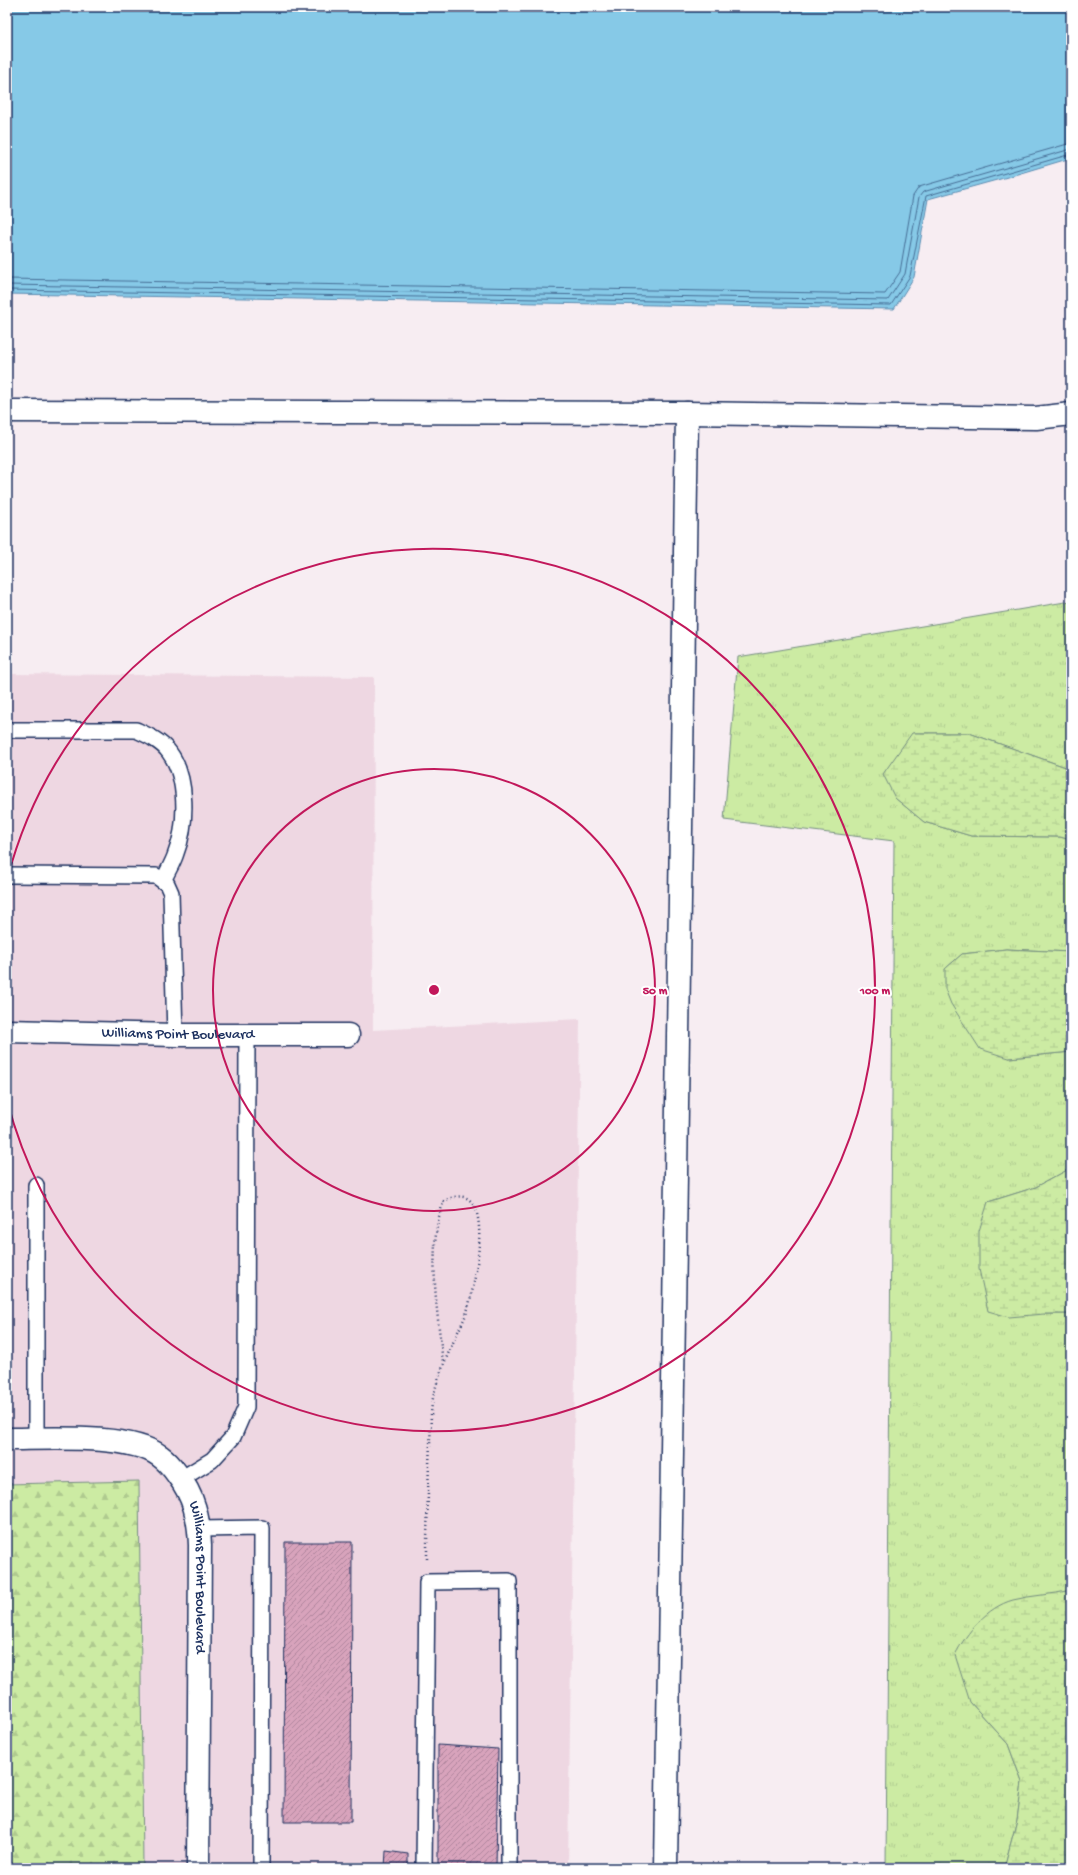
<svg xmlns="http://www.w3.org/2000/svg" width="1078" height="1875" font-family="'Gochi Hand',sans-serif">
	<defs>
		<pattern id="grass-tufts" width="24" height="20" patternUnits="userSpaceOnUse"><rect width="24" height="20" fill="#cceba3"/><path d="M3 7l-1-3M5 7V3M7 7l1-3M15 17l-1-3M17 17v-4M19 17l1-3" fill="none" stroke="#afca8f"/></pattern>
		<pattern id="forest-firs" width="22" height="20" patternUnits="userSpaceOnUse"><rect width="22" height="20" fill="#cceba3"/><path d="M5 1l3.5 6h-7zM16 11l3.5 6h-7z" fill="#afca8f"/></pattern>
		<pattern id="wetland-marsh" width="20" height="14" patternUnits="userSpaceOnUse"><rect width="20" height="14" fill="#cceba3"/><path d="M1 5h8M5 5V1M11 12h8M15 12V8" fill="none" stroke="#afca8f"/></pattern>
		<pattern id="building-hatch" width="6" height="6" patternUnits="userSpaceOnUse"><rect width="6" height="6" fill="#d8a3bc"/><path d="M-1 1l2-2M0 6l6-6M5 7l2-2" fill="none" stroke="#ae859c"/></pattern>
	</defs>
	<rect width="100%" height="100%" fill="#f7edf2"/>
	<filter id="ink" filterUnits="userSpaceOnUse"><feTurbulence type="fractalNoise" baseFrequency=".025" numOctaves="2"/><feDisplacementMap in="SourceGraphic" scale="8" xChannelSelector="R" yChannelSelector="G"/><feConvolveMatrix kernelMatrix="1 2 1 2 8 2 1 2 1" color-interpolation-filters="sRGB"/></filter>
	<g filter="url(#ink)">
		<path fill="#eed7e2" d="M7,674L374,677L373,1030L580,1019L568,1868H143L139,1482L7,1484Z"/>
		<path fill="url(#grass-tufts)" stroke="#748d80" d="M1071,601V769L969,733H913L895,798L924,822L971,836L1060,837L1071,840V952L1006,949L962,954L945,969L1009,1058L1071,1052V1168L1036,1187L988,1202L1044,1314H1071V1590L1058,1594L970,1702L1008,1744L1022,1782L1017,1820L1004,1868H886L894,841L724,820L738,657Z"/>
		<path fill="url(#forest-firs)" stroke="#748d80" d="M139,1481L143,1868H7V1484Z"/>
		<g fill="url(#wetland-marsh)" stroke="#748d80">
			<path d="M912,733H969L1071,769V840L1060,837L971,836L924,822L895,798L883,774Z"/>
			<path d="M1006,949L1071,952V1052L1009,1058L980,1049L951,1004L945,989V969L962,954Z"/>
			<path d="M1071,1168V1314H1044L1009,1317L988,1311L979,1269V1231L988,1202L1036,1187Z"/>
			<path d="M1071,1590V1868H1004L1017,1820L1022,1782L1008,1744L970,1702L955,1655C967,1632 987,1607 1013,1600C1032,1595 1052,1595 1071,1590Z"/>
		</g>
		<path fill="#86c9e7" stroke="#5b8bb0" d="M7,7H1071V158L1004,178L928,199L914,277L894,309L7,294Z"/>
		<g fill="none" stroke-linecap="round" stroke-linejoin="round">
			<g stroke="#466d95" stroke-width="1">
				<path d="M7,279L885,294L900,272L913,196L919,187L1071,143"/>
				<path d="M7,285L888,300L905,274L919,197L923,192L1071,149"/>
				<path d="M7,290L891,305L910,276L926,196L1071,154"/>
			</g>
		</g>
		<g fill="url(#building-hatch)" stroke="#1b2f5e">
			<path d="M285,1542H352L351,1822H284Z"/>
			<path d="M438,1745L498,1749L496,1868H438Z"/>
			<path d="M386,1851L408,1854V1868H385Z"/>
		</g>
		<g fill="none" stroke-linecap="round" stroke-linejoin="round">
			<defs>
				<g id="lane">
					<path d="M7,730H136C147,735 161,741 169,752C188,777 187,825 176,853C173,863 167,872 163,881"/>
					<path d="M7,875L156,876L167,884L171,893L175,1035"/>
					<path d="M36,1185V1439"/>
					<path d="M181,1479L212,1460L233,1437L246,1407L247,1035"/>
					<path d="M200,1529L262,1528L261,1868"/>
					<path d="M424,1868L427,1582L509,1581V1868"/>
				</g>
				<g id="street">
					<path d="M7,411L687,413L1036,418L1071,414"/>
					<path id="s1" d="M7,1031L175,1035H348"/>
					<path id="s2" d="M7,1439C46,1439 130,1433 160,1456C167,1461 172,1467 177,1474C194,1496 199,1518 200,1545L198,1868"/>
					<path d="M666,1868L687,413"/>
				</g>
			</defs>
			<use href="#lane" stroke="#1b2f5e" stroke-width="18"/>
			<use href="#street" stroke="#1b2f5e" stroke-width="25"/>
			<path stroke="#1b2f5e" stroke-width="2.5" stroke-dasharray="1 3" stroke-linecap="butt" d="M427,1559C427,1520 428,1482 430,1444C431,1429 430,1412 433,1398C438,1376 447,1356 456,1336C460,1327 466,1317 468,1308C475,1284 499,1173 444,1201C426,1245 438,1317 443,1363"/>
			<use href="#lane" stroke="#fff" stroke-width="15"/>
			<use href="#street" stroke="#fff" stroke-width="22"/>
		</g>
	</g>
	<g fill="none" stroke="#c2185b" stroke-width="2">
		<circle cx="434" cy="990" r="221"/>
		<path d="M7 880A441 441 0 1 1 7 1100"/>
	</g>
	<g text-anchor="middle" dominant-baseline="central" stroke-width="4" stroke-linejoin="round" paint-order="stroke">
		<g font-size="15" fill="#1b2f5e" stroke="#fff">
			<text stroke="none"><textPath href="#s1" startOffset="171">Williams Point Boulevard</textPath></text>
			<text stroke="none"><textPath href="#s2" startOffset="289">Williams Point Boulevard</textPath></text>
		</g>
	</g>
	<circle cx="434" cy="990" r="6" fill="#c2185b" stroke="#fff" stroke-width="2"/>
	<g font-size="12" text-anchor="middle" font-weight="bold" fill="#c2185b" stroke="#fff" stroke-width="4" stroke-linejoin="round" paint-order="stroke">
		<text x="655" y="994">50 m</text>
		<text x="875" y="994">100 m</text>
	</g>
	<rect width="1078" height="1875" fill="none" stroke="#fff" stroke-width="24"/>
	<rect x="12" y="12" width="1054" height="1851" fill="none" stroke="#1b2f5e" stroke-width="1.5" filter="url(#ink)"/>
</svg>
